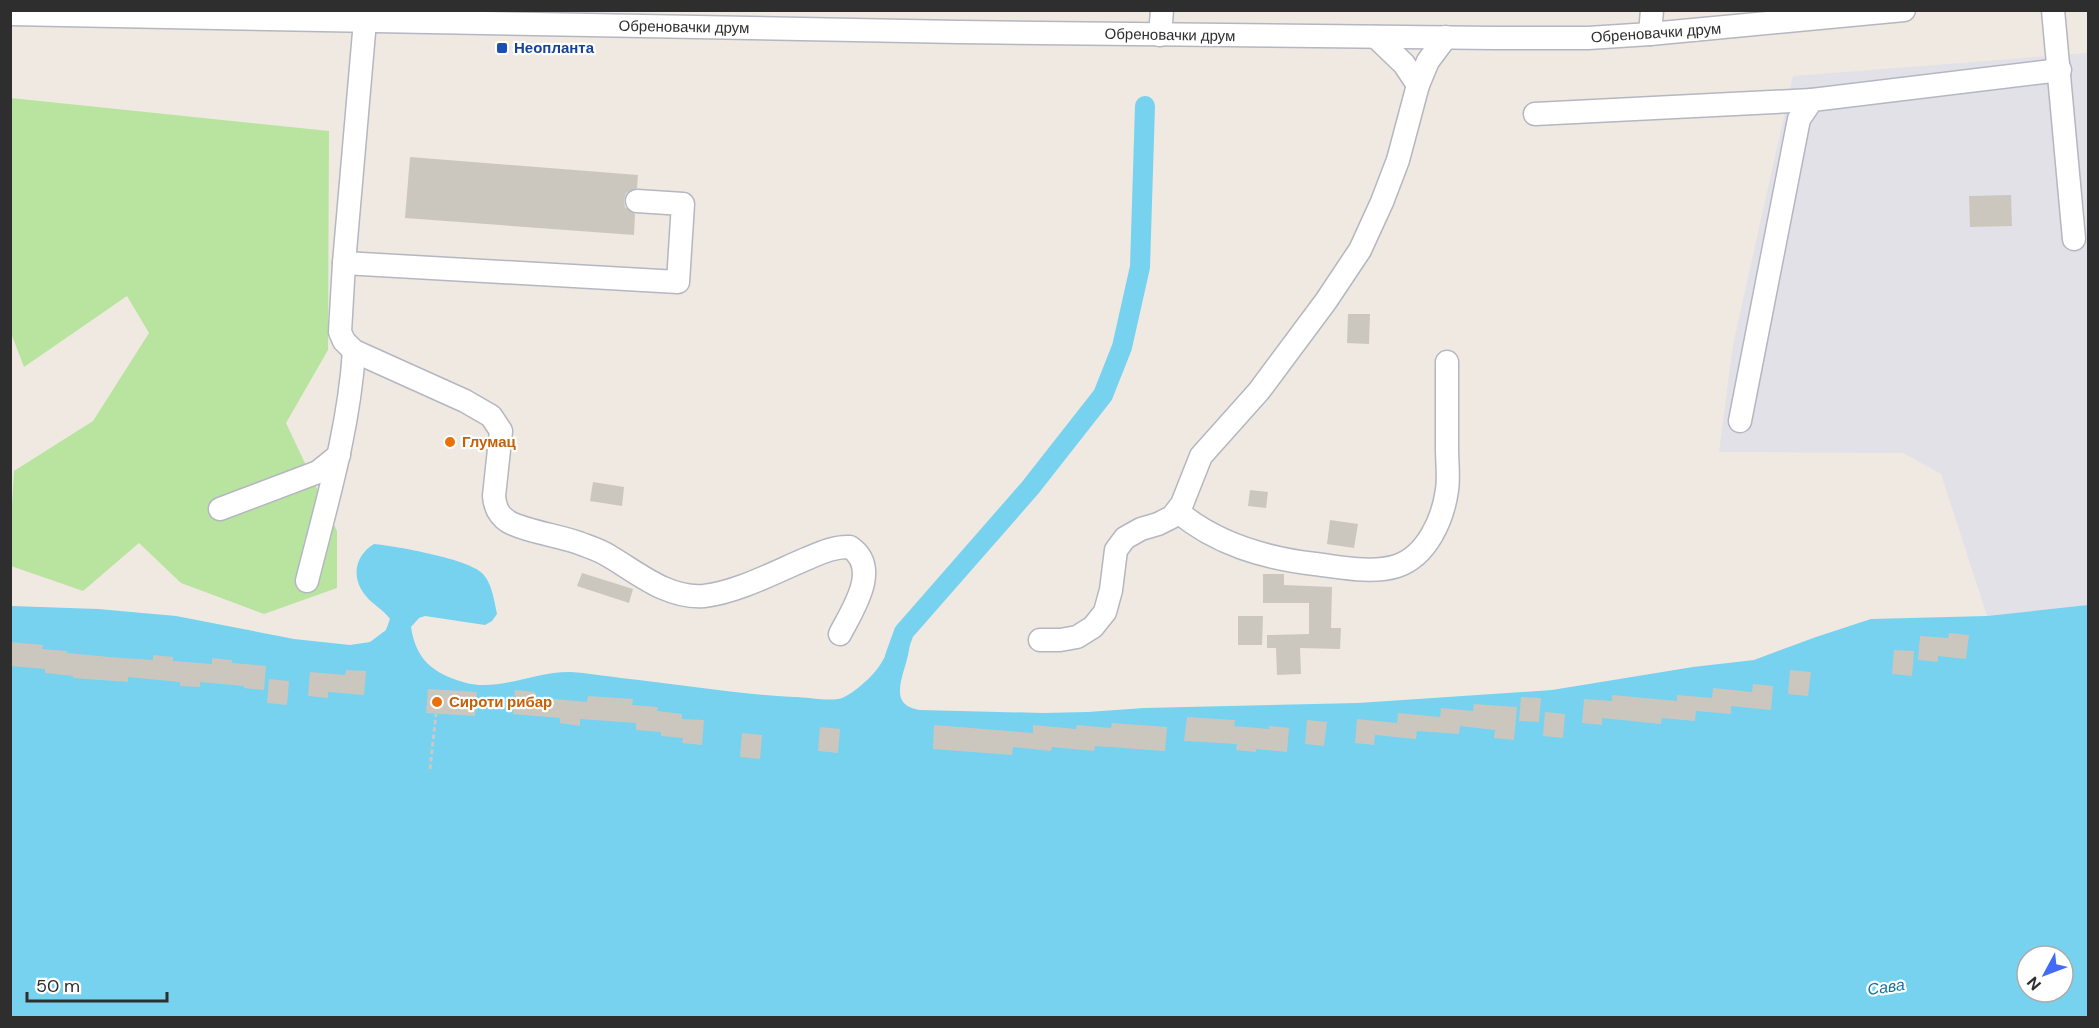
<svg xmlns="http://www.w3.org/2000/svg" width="2099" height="1028" font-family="'DM Sans',sans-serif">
	<rect width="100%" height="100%" fill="#efe9e1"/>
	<path fill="#e3e1e8" d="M2088,53V605L1987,616L1941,474L1903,453L1719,452L1733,345L1793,76Z"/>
	<path fill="#b8e49f" d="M11,98L329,131L328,350L286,423L337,531V588L264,614L181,583L139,543L83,591L11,566V523L14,471L93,421L149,333L127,296L24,367L11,333Z"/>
	<path fill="#76d2ef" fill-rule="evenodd" d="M374,544C395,546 470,559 483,574C492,584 494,600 497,614L492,621L485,625L425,616L419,618L411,627C416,660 433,673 463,682C497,693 535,671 571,672C587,673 604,676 621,678C678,684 735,694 793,697C807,697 825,701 838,699C851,697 874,675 880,665C888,653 891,640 904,632L908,634C918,658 877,704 920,710L1043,713L1088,712L1144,708L1358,703L1552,690L1693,667L1754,660L1816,637L1871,619L1987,616L2088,605V1017L11,1018V606L98,609L176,616L294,639L350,645L370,642L386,630L390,619C383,609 373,605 366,596C351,579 354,556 374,544ZM2027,956H2063V992H2027Z"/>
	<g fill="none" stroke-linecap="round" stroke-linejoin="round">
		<path stroke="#76d2ef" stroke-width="20" d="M895,657L904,632L1030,488L1103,395L1122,347L1140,267L1145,106"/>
	</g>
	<g fill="#cbc7bf">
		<path d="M410,157L638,175L637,188L626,193L624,200L625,207L635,214L634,235L405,218Z"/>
		<path d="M2011,195L2012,226L1970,227L1969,196Z"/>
		<path d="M1348,314H1370L1369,344L1347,343Z"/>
		<path d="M593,482L624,487L622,506L590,501Z"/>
		<path d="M1250,490L1268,492L1266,508L1248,506Z"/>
		<path d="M1330,520L1358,524L1354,548L1327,544Z"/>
		<path d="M582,573L633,589L629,603L577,586Z"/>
		<path d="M1263,574H1284V585L1332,587L1331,628H1341L1340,649L1300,648L1301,674L1277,675L1276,648H1267V635L1309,634V603H1263Z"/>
		<path d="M1238,616H1263L1262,645H1238Z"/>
		<path d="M1949,633L1969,635L1966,659L1938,656V662L1918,660L1920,636L1948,638Z"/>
		<path d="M10,642L43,645L42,649L67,651V653L110,657L153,660V655L173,657V661L212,664V658L232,660V663L266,666L264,690L244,688V686L200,682V687L180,686V682L128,677V682L73,678V676L45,673V669L10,666Z"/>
		<path d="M1894,650L1914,651L1912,676L1892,674Z"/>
		<path d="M346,670L366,671L364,695L328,692V698L308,696L310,672L345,675Z"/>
		<path d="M1790,670L1811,672L1808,696L1788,694Z"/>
		<path d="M269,679L289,681L287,705L267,703Z"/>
		<path d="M1753,684L1773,686L1771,710L1731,706V714L1696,711L1695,721L1662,718L1661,724L1602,718V725L1582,723L1584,699L1612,701V695L1677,701V695L1712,698L1713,688L1752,692Z"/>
		<path d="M428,689L477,692L475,716L426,713Z"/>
		<path d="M515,690L535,692L534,697L587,702L588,696L633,699L632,705L658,707L657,711L682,714V719L704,720L702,745L682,743L683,738L661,736V732L636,730V723L580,719V726L560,723V718L513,714Z"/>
		<path d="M1521,697L1541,698L1539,722L1519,721Z"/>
		<path d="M1474,704L1517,707L1514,740L1494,738L1495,730L1460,726L1459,734L1417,731L1416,739L1375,735L1374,745L1355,743L1357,719L1397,723L1398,713L1440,717L1441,708L1473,711Z"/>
		<path d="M1545,712L1565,714L1563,738L1543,736Z"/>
		<path d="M1187,717L1235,720L1234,726L1269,729V726L1289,728L1287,752L1256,749V752L1236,750L1237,744L1184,741Z"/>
		<path d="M1307,720L1327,722L1324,746L1305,744Z"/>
		<path d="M1112,723L1167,727L1165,751L1095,746L1094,751L1052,747L1051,751L1013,747L1012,755L933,749L934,725L1033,733V725L1076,729L1077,725L1111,728Z"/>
		<path d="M820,727L840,729L838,753L818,751Z"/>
		<path d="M742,733L762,735L760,759L740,757Z"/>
	</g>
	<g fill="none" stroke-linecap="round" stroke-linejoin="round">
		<defs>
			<g id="minor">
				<path d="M2053,10L2074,239"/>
				<path d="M10,14L959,32L1494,38H1588L1650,34L1904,10"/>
				<path d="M365,21L344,263L340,332L344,341L354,351L465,401L491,416L501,431L494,496C495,508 499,516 509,522C525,531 560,536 579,543C589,547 600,550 609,556C638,573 668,599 704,596C738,592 775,572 806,559C820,553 835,546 850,547C881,568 853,609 840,634"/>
				<path d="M1650,34L1652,10"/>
				<path d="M1160,35L1162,10"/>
				<path d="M1376,37L1404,64L1418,85"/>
				<path d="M1535,114L1812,100"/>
				<path d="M344,263L678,282L683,204L637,201"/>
				<path d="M1740,421L1799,119L1812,100L2060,70"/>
				<path d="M220,509L318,472L339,455"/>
				<path d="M1177,511C1216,544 1264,558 1315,564C1340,567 1372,574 1397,566C1427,556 1443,519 1447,490C1449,477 1447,462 1447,449C1447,420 1447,391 1447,362"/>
				<path d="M307,581C326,505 349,430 354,351"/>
				<path d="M1040,640H1060L1077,637L1093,627L1105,612L1111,590L1116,550L1125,538L1141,529L1158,524L1172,517L1182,504L1201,456L1259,391L1326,301L1360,250L1382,202L1398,160L1418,85L1428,61L1446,37"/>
			</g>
		</defs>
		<use href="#minor" stroke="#b4b7c1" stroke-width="25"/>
		<path stroke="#c9c9c9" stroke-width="3" stroke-dasharray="4.5 3" stroke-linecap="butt" d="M430,769L436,714"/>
		<use href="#minor" stroke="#fff" stroke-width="22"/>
	</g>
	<rect fill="#1a4fb4" stroke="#fff" stroke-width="2" x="496" y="42" width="12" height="12" rx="3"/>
	<g fill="#e8710a" stroke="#fff" stroke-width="2">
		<circle cx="450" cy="442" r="6"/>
		<circle cx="437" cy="702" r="6"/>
	</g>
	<g text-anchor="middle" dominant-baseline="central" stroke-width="4.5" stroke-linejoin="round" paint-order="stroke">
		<g font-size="15" fill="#2e2e2e" stroke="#fff">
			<text transform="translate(684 27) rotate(1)">Обреновачки друм</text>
			<text transform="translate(1656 33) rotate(-4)">Обреновачки друм</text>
			<text transform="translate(1170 35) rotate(1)">Обреновачки друм</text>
		</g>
		<g font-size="15" font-weight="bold" fill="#164399" stroke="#fff" text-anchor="start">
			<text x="514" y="48">Неопланта</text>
		</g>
		<g font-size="15" font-weight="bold" fill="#c56008" stroke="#fff" text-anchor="start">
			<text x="462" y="442">Глумац</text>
			<text x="449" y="702">Сироти рибар</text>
		</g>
		<g font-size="16" font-style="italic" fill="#0e73a2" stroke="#fff">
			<text transform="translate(1886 987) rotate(-8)">Сава</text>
		</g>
	</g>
	<rect width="2099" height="1028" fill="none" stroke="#2e2e2e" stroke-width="24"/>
	<g transform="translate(2045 974) rotate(229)"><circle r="28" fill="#ffffff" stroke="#ababab" stroke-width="1.5"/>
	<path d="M0-4.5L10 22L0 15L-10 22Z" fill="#446af9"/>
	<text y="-9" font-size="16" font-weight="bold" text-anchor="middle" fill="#2e2e2e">N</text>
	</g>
	<path d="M27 992v9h140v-9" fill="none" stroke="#2e2e2e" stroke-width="3"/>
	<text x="36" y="992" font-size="18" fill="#2e2e2e" stroke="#ffffff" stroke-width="4.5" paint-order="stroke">50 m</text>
</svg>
